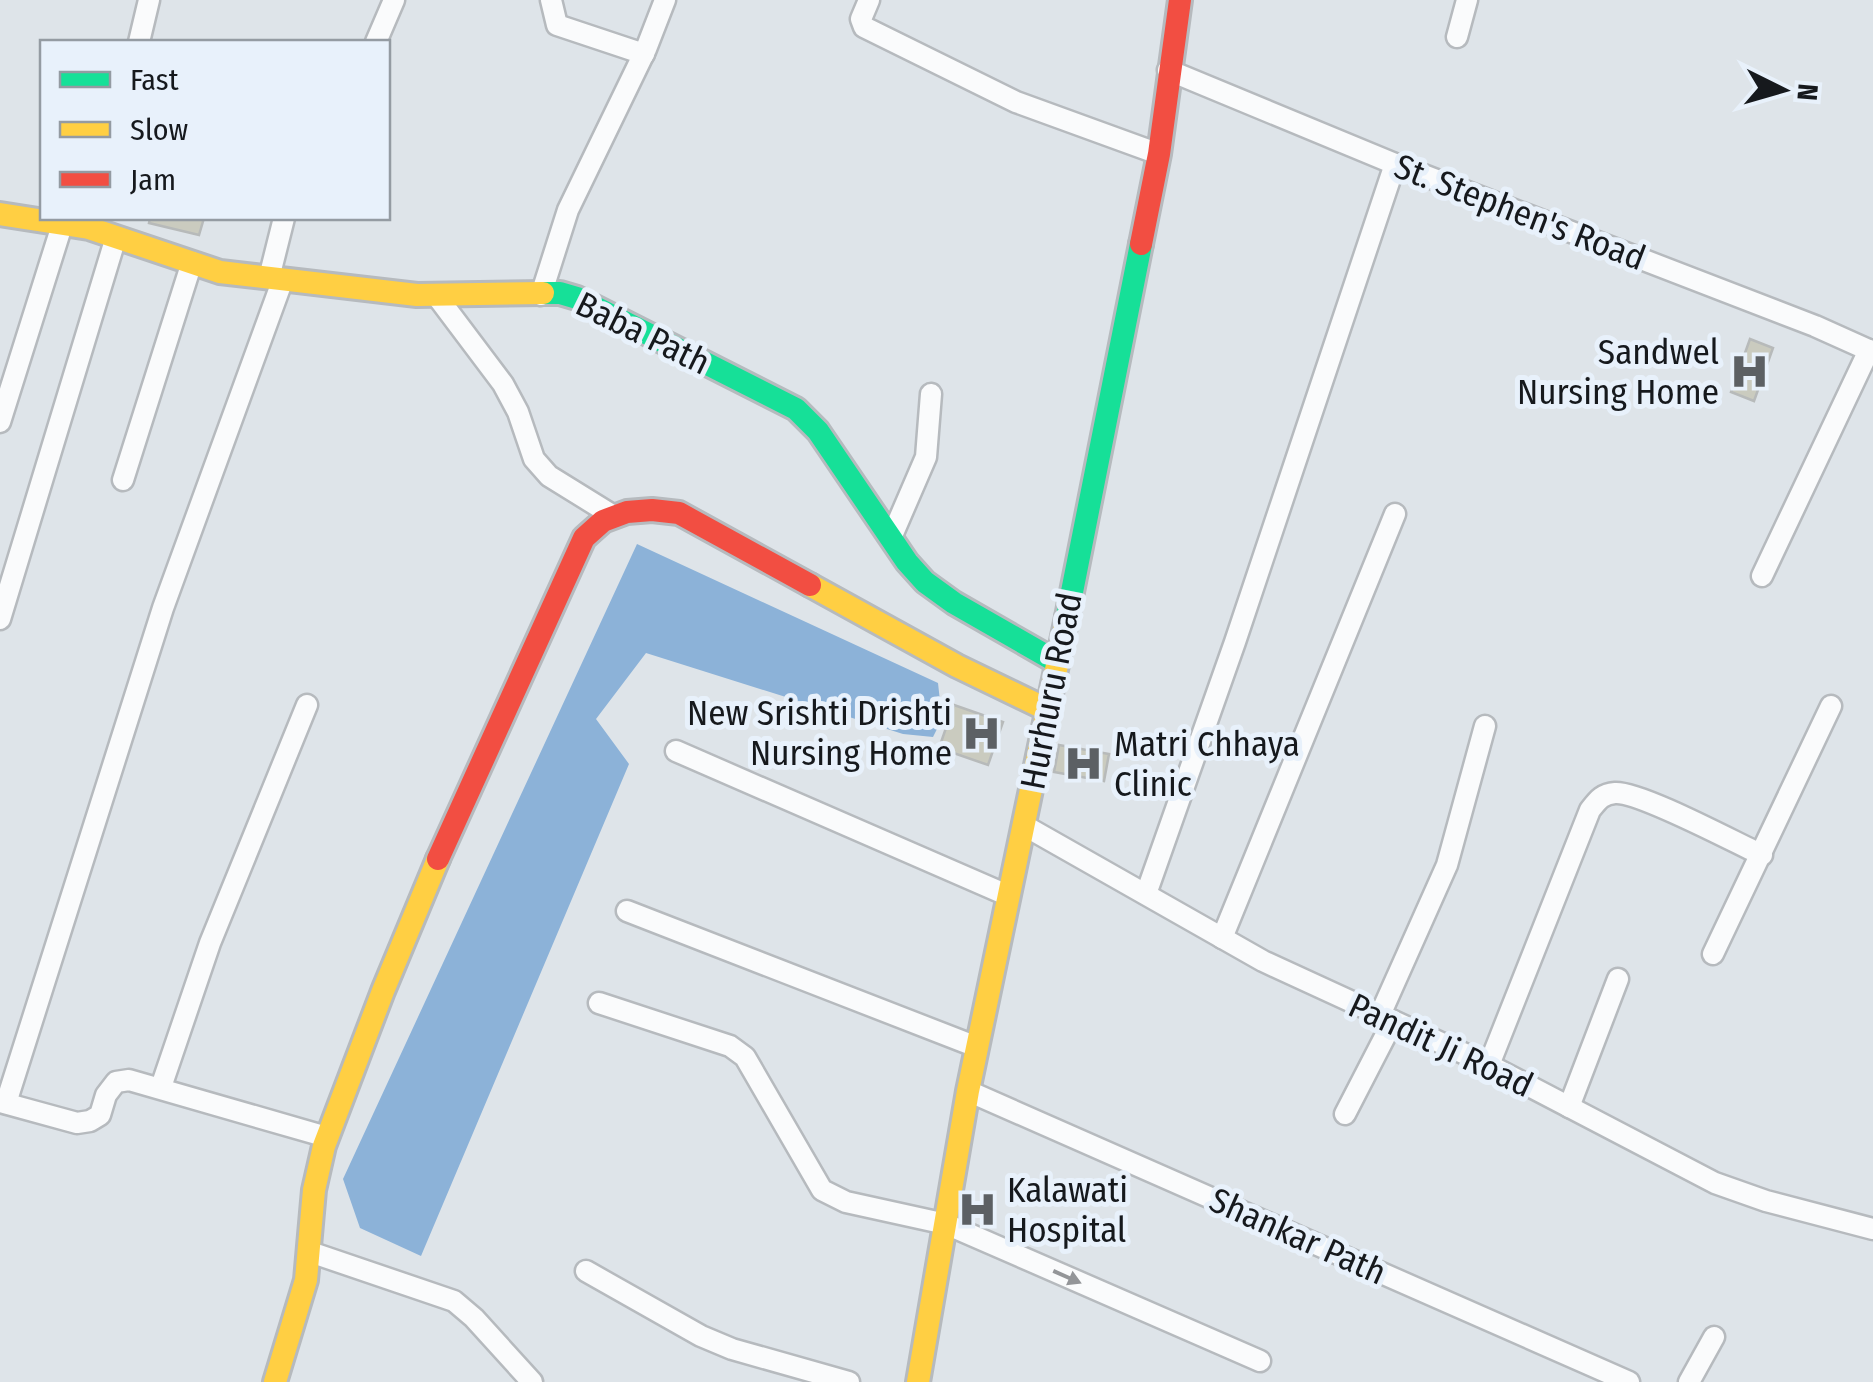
<svg xmlns="http://www.w3.org/2000/svg" width="1873" height="1382" font-family="'Fira Sans Condensed',sans-serif">
	<rect width="100%" height="100%" fill="#dee4e9"/>
	<path fill="#8cb2d8" d="M637,544L938,683L942,719L933,737L903,734L646,653L596,719L629,764L421,1256L360,1228L343,1179Z"/>
	<g fill="#cacbbf" stroke="#b7baba" stroke-width="2.5">
		<path d="M150,218H204L199,235L149,223Z"/>
		<path d="M1750,339L1773,348L1754,401L1731,392Z"/>
		<path d="M954,705L1003,722L988,765L939,748Z"/>
		<path d="M1059,745L1109,754L1104,781L1054,772Z"/>
	</g>
	<g fill="none" stroke-linecap="round" stroke-linejoin="round">
		<defs>
			<g id="street">
				<path d="M551,0L557,25L644,54"/>
				<path d="M869,0L861,19L864,27L1016,102L1159,154"/>
				<path d="M1457,37L1467,0"/>
				<path d="M139,42L149,0"/>
				<path d="M376,42L394,0"/>
				<path d="M1168,70L1395,164L1815,326L1873,352"/>
				<path d="M269,278L284,218"/>
				<path d="M436,295L503,384L518,412L534,459L549,476L612,515"/>
				<path d="M541,295L568,210L646,49L665,0"/>
				<path d="M0,422L63,222"/>
				<path d="M123,480L192,262"/>
				<path d="M891,538L926,457L931,394"/>
				<path d="M1762,576L1869,350"/>
				<path d="M0,619L116,237"/>
				<path d="M676,751L1007,895"/>
				<path d="M1025,826L1263,961L1489,1065L1715,1183L1766,1201L1873,1229"/>
				<path d="M1146,894L1235,642L1395,164"/>
				<path d="M627,911L977,1047"/>
				<path d="M1222,938L1395,514"/>
				<path d="M1713,954L1831,706"/>
				<path d="M599,1003L730,1046L745,1057L822,1190L846,1202L946,1224L1260,1361"/>
				<path d="M1380,1015L1447,865L1485,726"/>
				<path d="M1489,1065L1590,810C1598,800 1602,794 1615,793C1639,791 1734,842 1762,855"/>
				<path d="M161,1087L210,943L307,705"/>
				<path d="M968,1091L1629,1382"/>
				<path d="M0,1102L77,1123L90,1121L100,1115L106,1095L116,1082L129,1080L327,1137"/>
				<path d="M6,1103L163,608L283,279"/>
				<path d="M1569,1107L1618,979"/>
				<path d="M1345,1114L1393,1021"/>
				<path d="M310,1252L454,1301L474,1318L532,1382"/>
				<path d="M586,1271L701,1336L732,1349L849,1382"/>
				<path d="M1689,1382L1714,1337"/>
			</g>
			<g id="fast">
				<path d="M543,293H560L577,298L796,409L818,431L907,562L925,582L954,603L1057,662"/>
				<path d="M1067,617L1141,244"/>
			</g>
			<g id="slow">
				<path d="M0,214L89,228L220,272L417,295L543,293"/>
				<path d="M810,585L957,666L1046,709"/>
				<path d="M275,1382L306,1280L314,1190L324,1146L383,991L438,859"/>
				<path d="M918,1382L968,1091L1067,617"/>
			</g>
			<g id="jam">
				<path d="M1141,244L1159,154L1180,0"/>
				<path d="M438,859L584,538L603,521L627,512L652,510L679,513L810,585"/>
			</g>
		</defs>
		<use href="#street" stroke="#b6babe" stroke-width="25"/>
		<use href="#fast" stroke="#b6babe" stroke-width="28"/>
		<use href="#slow" stroke="#b6babe" stroke-width="28"/>
		<use href="#jam" stroke="#b6babe" stroke-width="28"/>
		<use href="#street" stroke="#fafbfc" stroke-width="20"/>
		<use href="#fast" stroke="#16e098" stroke-width="22"/>
		<use href="#slow" stroke="#ffcf43" stroke-width="22"/>
		<use href="#jam" stroke="#f24e42" stroke-width="22"/>
	</g>
	<defs><path id="oneway-solid" d="M-6-.8H1V-3.2L6.5 0L1 3.2V.8H-6Z" transform="scale(2.5)"/></defs>
	<use fill="#939598" href="#oneway-solid" transform="translate(1067 1277) rotate(24)"/>
	<defs>
		<symbol id="hospital-bare" viewBox="-9 -9 18 18"><path d="M-5-5h3v3.5h4V-5h3V5h-3V1.5h-4V5h-3Z" fill="#5c6064" stroke="#e8f1fb" stroke-width="2.5" paint-order="stroke"/></symbol>
	</defs>
	<g fill-rule="evenodd">
		<use href="#hospital-bare" x="1722" y="344" width="55" height="55"/>
		<use href="#hospital-bare" x="954" y="706" width="55" height="55"/>
		<use href="#hospital-bare" x="1056" y="736" width="55" height="55"/>
		<use href="#hospital-bare" x="950" y="1182" width="55" height="55"/>
	</g>
	<g text-anchor="middle" dominant-baseline="central" stroke-width="10" stroke-linejoin="round" paint-order="stroke">
		<g font-size="35" fill="#16191d" stroke="#e8f1fb">
			<text transform="translate(1520 212) rotate(21)">St. Stephen's Road</text>
			<text transform="translate(643 333) rotate(26)">Baba Path</text>
			<text transform="translate(1051 691) rotate(-79)">Hurhuru Road</text>
			<text transform="translate(1441 1045) rotate(25)">Pandit Ji Road</text>
			<text transform="translate(1298 1236) rotate(24)">Shankar Path</text>
		</g>
		<g font-size="35" fill="#16191d" stroke="#e8f1fb" text-anchor="end">
			<text x="1719" y="352">Sandwel<tspan x="1719" dy="40">Nursing Home</tspan></text>
			<text x="952" y="713">New Srishti Drishti<tspan x="952" dy="40">Nursing Home</tspan></text>
			<text x="1114" y="744" text-anchor="start">Matri Chhaya<tspan x="1114" dy="40">Clinic</tspan></text>
			<text x="1007" y="1190" text-anchor="start">Kalawati<tspan x="1007" dy="40">Hospital</tspan></text>
		</g>
	</g>
	<rect x="40" y="40" width="350" height="180" fill="#e8f1fb" stroke="#949ba2" stroke-width="2.5"/>
	<rect x="60" y="72" width="50" height="15" fill="#16e098" stroke="#949ba2" stroke-width="2.5"/>
	<text x="130" y="90" font-size="30" fill="#16191d">Fast</text>
	<rect x="60" y="122" width="50" height="15" fill="#ffcf43" stroke="#949ba2" stroke-width="2.5"/>
	<text x="130" y="140" font-size="30" fill="#16191d">Slow</text>
	<rect x="60" y="172" width="50" height="15" fill="#f24e42" stroke="#949ba2" stroke-width="2.5"/>
	<text x="130" y="190" font-size="30" fill="#16191d">Jam</text>
	<g transform="translate(1783 90) rotate(95)" stroke="#e8f1fb" stroke-width="8" paint-order="stroke">
	<path d="M0-8L18 38L0 25L-18 38Z" fill="#16191d"/>
	<text y="-15" font-size="28" font-weight="bold" text-anchor="middle" fill="#16191d">N</text>
	</g>
</svg>
